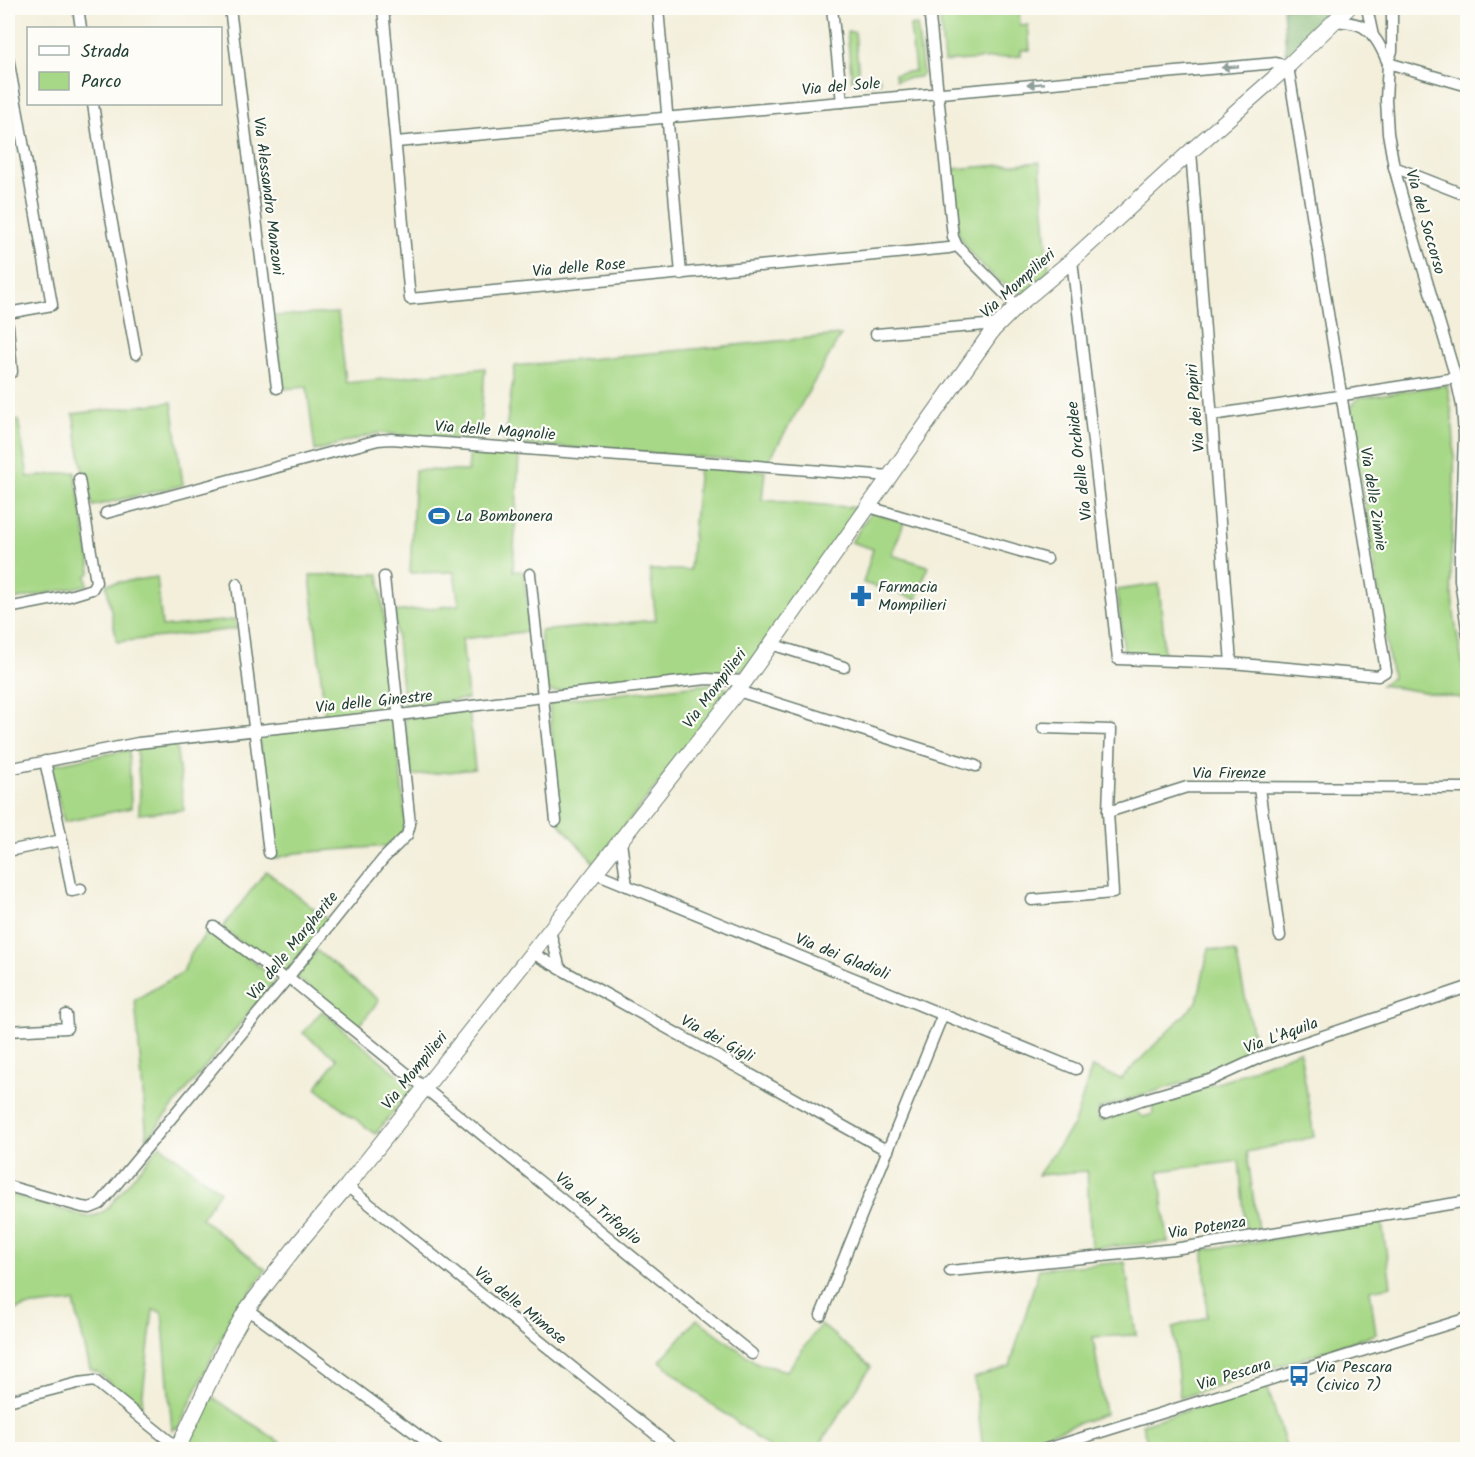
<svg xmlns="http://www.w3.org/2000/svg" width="1475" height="1457" font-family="Kalam,sans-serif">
	<rect width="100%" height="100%" fill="#fdfcf7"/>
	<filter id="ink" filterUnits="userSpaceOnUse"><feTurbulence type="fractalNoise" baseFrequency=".0167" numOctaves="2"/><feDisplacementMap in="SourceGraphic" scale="12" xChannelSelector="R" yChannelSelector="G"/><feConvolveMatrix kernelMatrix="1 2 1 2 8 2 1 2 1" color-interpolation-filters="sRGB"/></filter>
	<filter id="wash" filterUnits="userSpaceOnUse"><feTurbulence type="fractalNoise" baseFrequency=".008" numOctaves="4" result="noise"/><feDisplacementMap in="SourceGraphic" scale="24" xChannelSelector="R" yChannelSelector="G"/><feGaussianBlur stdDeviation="1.35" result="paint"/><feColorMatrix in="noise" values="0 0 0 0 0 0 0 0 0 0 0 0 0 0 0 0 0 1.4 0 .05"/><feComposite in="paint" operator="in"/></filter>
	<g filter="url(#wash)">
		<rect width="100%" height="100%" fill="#f3efdb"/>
		<g fill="#a7d887" stroke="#638a5e" stroke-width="1.5">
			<path d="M939,8H1019L1020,26L1028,25L1030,50H1021V56L944,62Z"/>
			<path d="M917,25L923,74L919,77L896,80L895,74L915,71L910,26Z"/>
			<path d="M847,32H855L859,77L879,76L880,82L856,84L852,81Z"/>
			<path d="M1040,162L1049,270L1023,294C1015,290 1005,286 998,280C983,267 965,250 958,232L953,169Z"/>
			<path d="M338,313L346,383L485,368L479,441L377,433L315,451L307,387L283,389L275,316Z"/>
			<path d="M841,335L768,462L504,443L515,366Z"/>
			<path d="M1447,385C1460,444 1452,505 1451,565C1450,606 1460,648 1467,689V699L1381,685L1392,678L1350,409L1358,398Z"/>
			<path d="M172,402L183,485L93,506L83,471L73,414Z"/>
			<path d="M18,420L28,477L75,472L90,561V573L86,576L88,585L8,601V421Z"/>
			<path d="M470,450L519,454L513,571H523L531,631L462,639L468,699L404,706L394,612L459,605L454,572L410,573L415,470L468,471Z"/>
			<path d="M699,466L765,471L762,500L859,508L748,666L742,670L553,692L548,690L545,685L540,631L656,620L650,570H690Z"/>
			<path d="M871,512L904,522L892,555L928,566L917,599L863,583L873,549L851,542Z"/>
			<path d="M379,574L394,708L325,716L310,575Z"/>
			<path d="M157,577L162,627L232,620H236V629L117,642L106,584Z"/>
			<path d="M1159,584L1163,627V646L1165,657L1127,656L1124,651L1117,590Z"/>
			<path d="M711,684L719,685L729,690L728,695L595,864L560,824L549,701Z"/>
			<path d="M469,710L475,769L411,776L404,718Z"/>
			<path d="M395,719L406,825L400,838L387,846L296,853L273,859L258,733Z"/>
			<path d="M176,744L184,810L139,814L140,789L136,748Z"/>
			<path d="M129,750L131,808L64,822L50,765Z"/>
			<path d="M266,871L328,920L285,975L222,928Z"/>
			<path d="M209,929L276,979L147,1139L135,1000L183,972L190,955Z"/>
			<path d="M1209,948L1236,953L1256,1050L1250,1057L1211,1074L1098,1109L1100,1122L1134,1110L1143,1117L1153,1114L1152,1102L1230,1079L1259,1066L1300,1051L1314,1137L1247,1152L1258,1231L1246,1233L1239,1161L1159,1171L1168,1242L1091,1248L1087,1171L1038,1175L1074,1124L1092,1067L1121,1079L1197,1002Z"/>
			<path d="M317,951L379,1000L358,1028L296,977Z"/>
			<path d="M322,1011L414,1088L375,1134L316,1088L337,1059L303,1033Z"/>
			<path d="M160,1145L220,1191L201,1218L266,1270L238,1309L220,1340L179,1427L172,1430L162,1312L153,1310L141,1409L97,1372L90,1369L74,1302L25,1307L8,1313V1208L9,1194L87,1217L97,1215L106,1210Z"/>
			<path d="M1382,1222L1391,1286L1370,1290L1376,1334L1180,1398L1173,1327L1207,1317L1204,1250Z"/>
			<path d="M1125,1262L1136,1335L1093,1337L1105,1414L1005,1449H983L974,1378L1010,1366L1039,1269Z"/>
			<path d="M697,1319L757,1363L787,1371L821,1324L871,1367L817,1449L772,1450L729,1416L713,1406L660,1361Z"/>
			<path d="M1267,1386L1287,1449H1149L1142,1424Z"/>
			<path d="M208,1394L290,1449L182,1450Z"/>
		</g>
		<path fill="#85b874" stroke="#527a54" stroke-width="1.5" d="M1283,8H1337L1292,53H1286Z"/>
	</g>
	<g filter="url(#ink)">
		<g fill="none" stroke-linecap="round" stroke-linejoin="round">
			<defs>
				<g id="street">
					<path d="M78,8L81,28"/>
					<path d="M230,8L277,388"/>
					<path d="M383,8L410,299L949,248L957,246L1017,306"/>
					<path d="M658,8L681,274"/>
					<path d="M832,8L842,102"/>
					<path d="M929,8L953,237L957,246"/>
					<path d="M1367,8L1373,36"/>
					<path d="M1392,8V51L1388,63L1386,100L1388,133L1394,167L1408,218L1456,378L1462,406L1464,436L1460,547V580L1468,636"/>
					<path d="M1334,21C1344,22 1355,22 1363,27C1376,35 1382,50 1388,63"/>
					<path d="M8,58L52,305L8,313"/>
					<path d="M1388,63L1468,86"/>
					<path d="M93,104L107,196L136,354"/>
					<path d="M396,142L1276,63L1288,66L1386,671L1378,676L1231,663L1118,659L1072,260"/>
					<path d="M1191,151L1231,663"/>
					<path d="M1394,167L1468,196"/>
					<path d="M8,326L12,372"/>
					<path d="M876,334L998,324"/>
					<path d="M1212,415L1456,378"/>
					<path d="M869,507L1047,559"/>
					<path d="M106,513L378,440L391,439L891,476"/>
					<path d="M530,574L556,821"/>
					<path d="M237,584L269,853"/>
					<path d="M8,608L69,596L92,589L96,582L94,570L79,479"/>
					<path d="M771,644L844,667"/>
					<path d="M738,691L976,766"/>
					<path d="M1043,728L1111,730L1108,812L1187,787L1468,788"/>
					<path d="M8,769L138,743L399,715L543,697L707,679L745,681"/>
					<path d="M1259,788L1280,936"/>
					<path d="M62,840L72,891L81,889"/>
					<path d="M621,842L627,886"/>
					<path d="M8,851L62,840L45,761"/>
					<path d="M596,873L1076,1069"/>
					<path d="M1032,900L1113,893L1108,812"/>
					<path d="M214,927L286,980"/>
					<path d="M550,931L560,969"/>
					<path d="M532,953L888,1151"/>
					<path d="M288,977L752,1354"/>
					<path d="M8,1031L67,1028L66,1015"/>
					<path d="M1105,1113L1141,1100L1213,1079L1261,1057L1468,987"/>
					<path d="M8,1186L82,1207L90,1208L100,1204L286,980L383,859L407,835L410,824L384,577"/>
					<path d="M347,1186L675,1450"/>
					<path d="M950,1271L1174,1249L1468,1201"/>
					<path d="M247,1309L438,1450"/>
					<path d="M821,1315L943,1014"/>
					<path d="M8,1401L78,1383L95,1381L178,1448"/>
					<path d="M1043,1450L1468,1318"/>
				</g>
				<path id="secondary" d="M177,1450L228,1342L247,1309L301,1240L347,1186L532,953L738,691L993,330L1017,306L1072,260L1191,151L1288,66L1348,8"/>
			</defs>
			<use href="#street" stroke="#697b6e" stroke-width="13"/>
			<use href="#secondary" stroke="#697b6e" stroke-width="17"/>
			<use href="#street" stroke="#fff" stroke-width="10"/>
			<use href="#secondary" stroke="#fff" stroke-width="15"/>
		</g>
		<defs><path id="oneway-solid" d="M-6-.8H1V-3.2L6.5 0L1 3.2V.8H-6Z" transform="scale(1.5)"/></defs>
		<g fill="#8f9e9a">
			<use href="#oneway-solid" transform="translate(1230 67) rotate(175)"/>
			<use href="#oneway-solid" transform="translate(1036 84) rotate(175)"/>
		</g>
	</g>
	<defs>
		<symbol id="stadium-bare" viewBox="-9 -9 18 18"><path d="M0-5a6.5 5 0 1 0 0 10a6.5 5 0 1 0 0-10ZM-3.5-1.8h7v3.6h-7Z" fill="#1f6fb2" stroke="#fdfcf7" stroke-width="2.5" paint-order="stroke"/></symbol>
		<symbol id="pharmacy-bare" viewBox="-9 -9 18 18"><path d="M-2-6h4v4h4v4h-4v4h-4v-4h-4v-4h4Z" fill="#1f6fb2" stroke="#fdfcf7" stroke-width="2.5" paint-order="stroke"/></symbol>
		<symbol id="bus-bare" viewBox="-9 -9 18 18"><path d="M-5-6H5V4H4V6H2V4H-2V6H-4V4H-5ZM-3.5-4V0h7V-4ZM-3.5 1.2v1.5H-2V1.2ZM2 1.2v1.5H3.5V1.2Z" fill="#1f6fb2" stroke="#fdfcf7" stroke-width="2.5" paint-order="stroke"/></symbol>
	</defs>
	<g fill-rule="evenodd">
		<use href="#stadium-bare" x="424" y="501" width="30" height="30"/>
		<use href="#pharmacy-bare" x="846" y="581" width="30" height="30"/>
		<use href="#bus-bare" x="1284" y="1361" width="30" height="30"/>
	</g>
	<g text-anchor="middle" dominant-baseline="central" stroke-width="4.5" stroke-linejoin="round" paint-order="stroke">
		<g font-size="16" fill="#1f3d34" stroke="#fdfcf7">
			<text transform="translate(841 87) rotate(-5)">Via del Sole</text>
			<text transform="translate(268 196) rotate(83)">Via Alessandro Manzoni</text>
			<text transform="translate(1425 222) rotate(74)">Via del Soccorso</text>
			<text transform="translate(579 268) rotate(-5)">Via delle Rose</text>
			<text transform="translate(1018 284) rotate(-42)">Via Mompilieri</text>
			<text transform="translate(1196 408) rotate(-95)">Via dei Papiri</text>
			<text transform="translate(495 431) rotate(4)">Via delle Magnolie</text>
			<text transform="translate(1080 461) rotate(-97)">Via delle Orchidee</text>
			<text transform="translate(1373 499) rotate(81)">Via delle Zinnie</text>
			<text transform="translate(715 689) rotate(-53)">Via Mompilieri</text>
			<text transform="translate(374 702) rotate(-6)">Via delle Ginestre</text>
			<text x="1229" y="773">Via Firenze</text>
			<text transform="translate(293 946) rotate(-51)">Via delle Margherite</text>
			<text transform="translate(842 957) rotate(22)">Via dei Gladioli</text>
			<text transform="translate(1281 1036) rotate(-20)">Via L'Aquila</text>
			<text transform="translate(717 1039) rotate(29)">Via dei Gigli</text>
			<text transform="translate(415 1071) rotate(-51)">Via Mompilieri</text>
			<text transform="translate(598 1209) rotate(39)">Via del Trifoglio</text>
			<text transform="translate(1207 1228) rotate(-9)">Via Potenza</text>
			<text transform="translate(520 1306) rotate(39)">Via delle Mimose</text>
			<text transform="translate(1234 1375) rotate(-17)">Via Pescara</text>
		</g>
		<g font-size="16" fill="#1f3d34" stroke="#fdfcf7" text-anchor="start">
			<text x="456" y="516">La Bombonera</text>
			<text x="878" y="587">Farmacia<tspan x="878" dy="18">Mompilieri</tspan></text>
			<text x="1316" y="1367">Via Pescara<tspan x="1316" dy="18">(civico 7)</tspan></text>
		</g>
	</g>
	<rect width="1475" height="1457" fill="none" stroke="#fdfcf7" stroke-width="30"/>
	<rect x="27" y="27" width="195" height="78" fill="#fdfcf7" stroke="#a4b0a9" stroke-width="1.5"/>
	<rect x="39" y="46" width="30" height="9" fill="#ffffff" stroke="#a4b0a9" stroke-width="1.5"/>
	<text x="81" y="57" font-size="18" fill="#1f3d34">Strada</text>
	<rect x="39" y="72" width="30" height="18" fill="#a7d887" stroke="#a4b0a9" stroke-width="1.5"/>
	<text x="81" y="87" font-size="18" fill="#1f3d34">Parco</text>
</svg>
